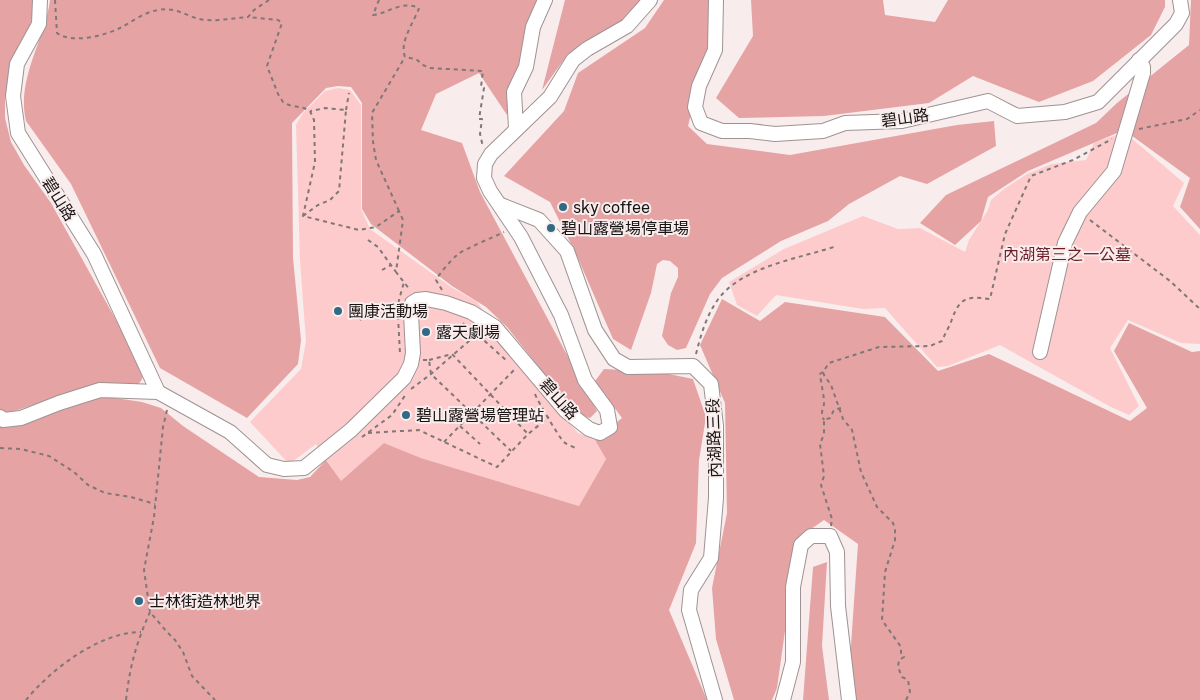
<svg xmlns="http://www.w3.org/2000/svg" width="1200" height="700" font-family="'Public Sans','Noto Sans TC',sans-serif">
	<rect width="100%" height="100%" fill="#f9ecec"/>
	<g fill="#fdcbcb">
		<path d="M338,88L350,90L361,105V209L370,229L451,287L477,302L553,405L578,433L595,440L606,459L579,506L421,458L384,443L341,482L316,444L289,464L250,422L301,369L306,341L300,260L296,125L303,113L325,91Z"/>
		<path d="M1124,132L1184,183L1173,206L1200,235V344L1181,343L1128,320L1110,348L1139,406L1129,415L1109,406L1000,345L948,366L937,367L885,308L863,309L776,295L757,316L737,305L729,282L784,249L863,216L898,229L920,228L965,252L969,240L988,210L991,200L1004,189L1027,174L1052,164L1086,160L1094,143Z"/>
	</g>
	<g fill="#e6a3a4">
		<path d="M0,0H37L27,36L10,77L5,98V118L11,142L24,165L51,203L141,365C143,374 145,379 137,385H103L86,387L9,413L0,412Z"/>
		<path d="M50,0H540L529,32L507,115L479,73L436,94L421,130L462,143L480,192L597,411L590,418L576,414L507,327L486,307L452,286L371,224L362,209V103L351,87L338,86L326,88L292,123L293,258L301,340L298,364L247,418L160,368L71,184L26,121C16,79 45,40 50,0Z"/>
		<path d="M565,0H640L621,27L568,54L542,90Z"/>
		<path d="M664,0H712L708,45L688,126L707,144L790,155L957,125L994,121L996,146L927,184L900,176L849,204L828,221L781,241L722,278L710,294L686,348L677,350L668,345L662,336L671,293L678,277V268L670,261L663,260L657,264L651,293L631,350L613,339L577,256L550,202L504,176L564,111L578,73L645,28Z"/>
		<path d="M751,0H883L885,15L935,22L948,0H1165V7L1151,35L1093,81L1039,102L973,76L929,103L824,116L739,118L716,98L753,36Z"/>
		<path d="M1191,0H1200V229L1180,207L1190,178L1124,130L1028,171L988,197L981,221L955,245L920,223L946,195L1096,123L1117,103L1189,45Z"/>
		<path d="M722,299L760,321L785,302L885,317L938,371L989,354L1130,421L1147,408L1114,351L1129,323L1192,352L1200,351V700H856L849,674L858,544L824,520L798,538L777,688L772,700H734L716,639L712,588L727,513L725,403L700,345Z"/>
		<path d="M604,369L659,372L693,379L706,417L699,460L696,543L669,610L707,700H0V425L12,427L86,400L109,397L142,402L161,408L183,426L259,477L297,480L310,477L326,460L341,481L384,443L421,458L579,506L606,459L595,440L622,418L595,381Z"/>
		<path d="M827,562L822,646L829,700H803L813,567Z"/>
	</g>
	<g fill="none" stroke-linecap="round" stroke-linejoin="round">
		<defs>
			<g id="minor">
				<path d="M40,0L39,24L17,64L13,96L18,133L94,254L158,392"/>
				<path d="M716,0L715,50L699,86L695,107L701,123L722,131H750L775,134L823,131L845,123L902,121L988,101L1017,116L1065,112L1098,102L1176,24L1182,13L1180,0"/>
				<path d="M516,128L514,92L526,67L533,27L545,0"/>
				<path d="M501,205L539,220L567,251L595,330L614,359L628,367L693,366L711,384L716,426V498L711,558L691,590L689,610L715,700"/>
				<path d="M1040,352L1065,243L1080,212L1114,171L1143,73V67L1139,60"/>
				<path d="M0,417L3,420L21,418L59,403L100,390L158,392L230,432L267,465L284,469L304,468L351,430L404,378L411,364L413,353L411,314L412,303L417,300L426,299L446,303L471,312L495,327L566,411L589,429L600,433L610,427L607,410L585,380L561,315L521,237L490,191L484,178L485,164L491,154L550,97L573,60L587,49L627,26L650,0"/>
				<path d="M783,700L793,662V587L801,545L811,536H830L837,552L838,606L849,700"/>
			</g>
		</defs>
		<use href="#minor" stroke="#9e9393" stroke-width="16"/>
		<g stroke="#807777" stroke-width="2" stroke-dasharray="4 4" stroke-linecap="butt">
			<path d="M55,0L57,33C71,44 104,36 120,28C132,22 144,12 158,10C178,6 189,19 206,20C220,21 234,18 248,17"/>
			<path d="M269,0L254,10L248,17L278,20L282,23L267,66L278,94L283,102L289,105L304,108L310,111L314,120L315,162L303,216L359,230L376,227L399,211L403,220L396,272L410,290"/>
			<path d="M379,0L373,15C387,14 401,0 419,8C414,22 399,42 405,57L416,59L423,65L430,68L483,71L481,87L484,88L479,119H482L480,134L483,147"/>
			<path d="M346,110L349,93"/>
			<path d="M1139,129L1187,119L1200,110"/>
			<path d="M399,211L376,160L373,142L372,113L405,57"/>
			<path d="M303,216L318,205L330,200L339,191L346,110L325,108L311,111"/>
			<path d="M1090,220L1170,281L1200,309"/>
			<path d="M368,240L378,247L396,272"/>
			<path d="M382,270L391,265"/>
			<path d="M442,290L436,280C440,273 450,261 457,255C464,249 494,237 504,232"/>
			<path d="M398,311L399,300L404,282"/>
			<path d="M398,316L400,354"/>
			<path d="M360,320L370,314"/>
			<path d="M463,323L473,337"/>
			<path d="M696,354C701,334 707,314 719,298C744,266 801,258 837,246"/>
			<path d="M423,360H429L431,374L511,451"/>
			<path d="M429,360L452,354L528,434"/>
			<path d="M823,372L820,374C821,383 823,391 824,400C825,409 819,410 824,420"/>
			<path d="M411,389L431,374L477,334L508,362"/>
			<path d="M535,394C537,400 560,439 564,442C567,445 574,447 578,449"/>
			<path d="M167,410L163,427L154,517L144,570L150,612L167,632L175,640L183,652L192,676L215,700"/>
			<path d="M460,426L480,444"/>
			<path d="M368,433L419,430L497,467L528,434L549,417"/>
			<path d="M362,437L392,415L406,394"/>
			<path d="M444,442L515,369"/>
			<path d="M0,448L21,449L49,456L74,472L88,485L105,493L131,497L155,504"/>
			<path d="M831,526L832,519L821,485L824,476L820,444L824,434V420L830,418L834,410L841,408"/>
			<path d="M26,700C51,669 100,632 141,632"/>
			<path d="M126,700C130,665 136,644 150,612"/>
			<path d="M906,700L910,692L908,680L902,677L898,667L899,660L904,657L901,654V647L882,620L885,572L895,540V530L893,523L877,507L861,472L852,430L843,419L831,385L824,375L823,372L829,363L879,347L930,346L942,341C945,333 950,326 952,319C960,297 968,296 990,299L1005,234L1031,176L1073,160L1112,139"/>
		</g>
		<use href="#minor" stroke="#fff" stroke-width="14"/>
	</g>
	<g fill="#306a83" stroke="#f9ecec" stroke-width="2">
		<circle cx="563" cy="207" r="5"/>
		<circle cx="551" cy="228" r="5"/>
		<circle cx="338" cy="311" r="5"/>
		<circle cx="426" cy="332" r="5"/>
		<circle cx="406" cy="415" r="5"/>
		<circle cx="139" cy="601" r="5"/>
	</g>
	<g text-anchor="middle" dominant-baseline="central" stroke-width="4" stroke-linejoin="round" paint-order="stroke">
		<g font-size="16" fill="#171313" stroke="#f9ecec">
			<text transform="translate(905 118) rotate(-8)">碧山路</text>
			<text transform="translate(59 199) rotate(58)">碧山路</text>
			<text transform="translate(559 399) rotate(48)">碧山路</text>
			<text transform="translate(714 438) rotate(-92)">內湖路三段</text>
		</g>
		<g font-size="16" fill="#171313" stroke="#f9ecec" text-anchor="start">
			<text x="573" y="207">sky coffee</text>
			<text x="561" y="228">碧山露營場停車場</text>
			<text x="348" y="311">團康活動場</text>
			<text x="436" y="332">露天劇場</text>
			<text x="416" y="415">碧山露營場管理站</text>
			<text x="149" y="601">士林街造林地界</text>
		</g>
		<g font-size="16" fill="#6c1e27" stroke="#f9ecec">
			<text x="1067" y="254">內湖第三之一公墓</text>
		</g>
	</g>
</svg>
